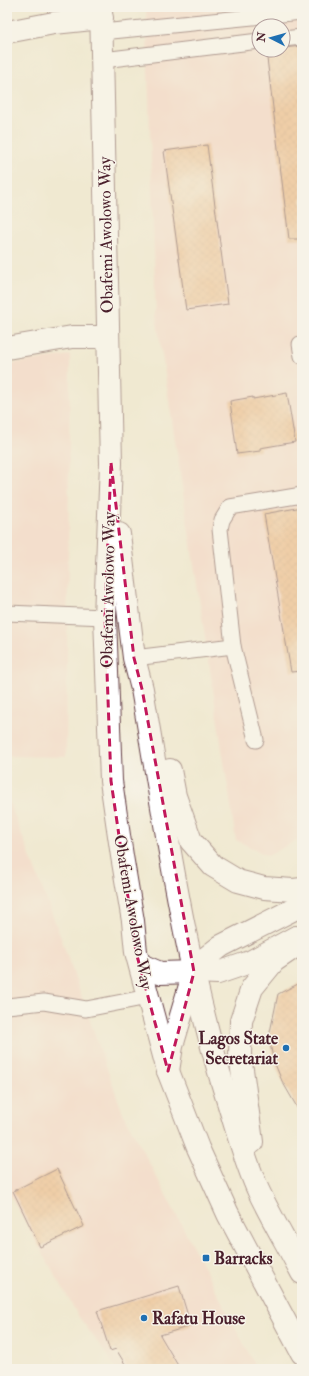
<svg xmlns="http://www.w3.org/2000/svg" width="309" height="1376" font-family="'IM FELL Double Pica',serif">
	<defs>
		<pattern id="building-cross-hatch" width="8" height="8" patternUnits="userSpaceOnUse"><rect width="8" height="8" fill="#eead75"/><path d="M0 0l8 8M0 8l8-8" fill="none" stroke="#ce9465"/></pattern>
	</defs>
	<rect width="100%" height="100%" fill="#f7f3e8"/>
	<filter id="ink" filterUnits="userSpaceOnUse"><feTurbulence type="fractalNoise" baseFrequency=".025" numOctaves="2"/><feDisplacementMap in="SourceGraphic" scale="8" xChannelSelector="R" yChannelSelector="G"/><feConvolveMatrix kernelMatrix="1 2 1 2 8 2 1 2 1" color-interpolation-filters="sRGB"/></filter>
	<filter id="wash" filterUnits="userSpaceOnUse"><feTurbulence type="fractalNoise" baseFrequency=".012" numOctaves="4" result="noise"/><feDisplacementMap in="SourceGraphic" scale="16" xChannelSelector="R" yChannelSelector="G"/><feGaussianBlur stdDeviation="0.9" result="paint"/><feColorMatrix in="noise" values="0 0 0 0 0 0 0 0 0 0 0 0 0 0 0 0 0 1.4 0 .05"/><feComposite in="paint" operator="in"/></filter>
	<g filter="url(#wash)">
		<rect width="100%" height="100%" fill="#f0e9d1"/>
		<g fill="#f6d1c5" fill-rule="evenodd">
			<path d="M146,7H302V837L268,856L236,840L156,315ZM259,26H283V50H259Z"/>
			<path d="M70,355L66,757L7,756V364Z"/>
			<path d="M7,796L57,927L122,1111L257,1369H117L79,1317L7,1190Z"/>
		</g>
		<g id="blocks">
			<g fill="url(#building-cross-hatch)">
				<path d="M302,46V239H289L266,50H283V48Z"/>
				<path d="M207,145L228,304L186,310L164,151Z"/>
				<path d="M287,393L295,442L260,448V451L237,454L230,401L253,397V399Z"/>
				<path d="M302,507V671L291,672L264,514Z"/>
				<path d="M302,982V1116L282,1081L273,1059L269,1037L278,994Z"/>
				<path d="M57,1169L84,1226L40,1247L13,1191Z"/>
				<path d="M179,1286L191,1326L160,1335L180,1369H128L116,1349L110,1351L97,1311Z"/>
			</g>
		</g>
	</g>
	<g filter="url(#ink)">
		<use href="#blocks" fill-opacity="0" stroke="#633d44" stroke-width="1"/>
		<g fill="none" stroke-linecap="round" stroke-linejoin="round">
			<defs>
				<g id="service">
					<path d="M102,32L302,12"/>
					<path d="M283,39L302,37"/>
					<path d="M103,60L259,41"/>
					<path d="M300,344L302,356"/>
					<path d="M7,613L105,617"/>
					<path d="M134,658L233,646"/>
					<path d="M256,740L233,646L220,529L222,520L230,507L302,495"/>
					<path d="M7,1006L44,1002L86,1009L148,997"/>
				</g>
				<g id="minor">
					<path d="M7,32L54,23L102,18"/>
					<path d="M7,348L72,337H108"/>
				</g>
				<g id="tertiary">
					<path d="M141,965L160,973L194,972L218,973L250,962L296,937"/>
					<path d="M168,1071L172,1046L194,972L207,957L221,946L302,905"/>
				</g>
				<g id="primary">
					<path d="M101,7L111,463L105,617L111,781L122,856L133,921L136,952L168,1071L198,1148L228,1214L302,1353"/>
					<path d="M119,534L134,658L142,689C166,828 186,970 229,1105C238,1134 246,1164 259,1192C272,1219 288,1246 302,1273"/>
					<path d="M170,770L175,796L191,841L213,866L238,881L264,888L293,890L302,889"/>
					<path d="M252,1142L240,1055L241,1021L252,988L274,961L302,942"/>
				</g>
			</defs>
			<use href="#service" stroke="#633d44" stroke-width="17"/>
			<use href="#minor" stroke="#633d44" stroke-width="24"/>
			<use href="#tertiary" stroke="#633d44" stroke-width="24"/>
			<use href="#primary" stroke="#633d44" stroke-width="24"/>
			<use href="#service" stroke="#fff" stroke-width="15"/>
			<use href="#minor" stroke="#fff" stroke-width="22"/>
			<use href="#tertiary" stroke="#fff" stroke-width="22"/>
			<use href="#primary" stroke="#fff" stroke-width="22"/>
		</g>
	</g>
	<path d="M0 0H309V1376H0ZM111,463L134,658L142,689L194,972L168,1071L136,952L111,781L105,617Z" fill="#f0e9d1" fill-opacity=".55" fill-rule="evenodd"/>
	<path fill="none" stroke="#c2185b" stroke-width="3" stroke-dasharray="8 5" stroke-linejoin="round" d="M111,463L134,658L142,689L194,972L168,1071L136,952L111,781L105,617Z"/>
	<g fill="#1f6fb2" stroke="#f7f3e8" stroke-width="1.5">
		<circle cx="286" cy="1048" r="4"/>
		<rect x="202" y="1254" width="8" height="8" rx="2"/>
		<circle cx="144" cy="1318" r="4"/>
	</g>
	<g text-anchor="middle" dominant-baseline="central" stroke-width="3" stroke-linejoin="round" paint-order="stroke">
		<g font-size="17" fill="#4a1f2b" stroke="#f7f3e8">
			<text transform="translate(106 235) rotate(-91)">Obafemi Awolowo Way</text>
			<text transform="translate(108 590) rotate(-89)">Obafemi Awolowo Way</text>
			<text transform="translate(133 912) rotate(80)">Obafemi Awolowo Way</text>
		</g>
		<g font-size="17" font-weight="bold" fill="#4a1f2b" stroke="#f7f3e8" text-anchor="start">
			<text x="278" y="1038" text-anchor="end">Lagos State<tspan x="278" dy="20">Secretariat</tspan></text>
			<text x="214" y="1258">Barracks</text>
			<text x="152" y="1318">Rafatu House</text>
		</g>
	</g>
	<rect width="309" height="1376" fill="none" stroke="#f7f3e8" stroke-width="24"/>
	<g transform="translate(271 38) rotate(276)"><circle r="19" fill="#f7f3e8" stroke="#b29e9c"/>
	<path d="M0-3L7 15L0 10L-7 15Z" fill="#1f6fb2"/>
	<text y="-6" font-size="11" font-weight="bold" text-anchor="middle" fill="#4a1f2b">N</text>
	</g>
</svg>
